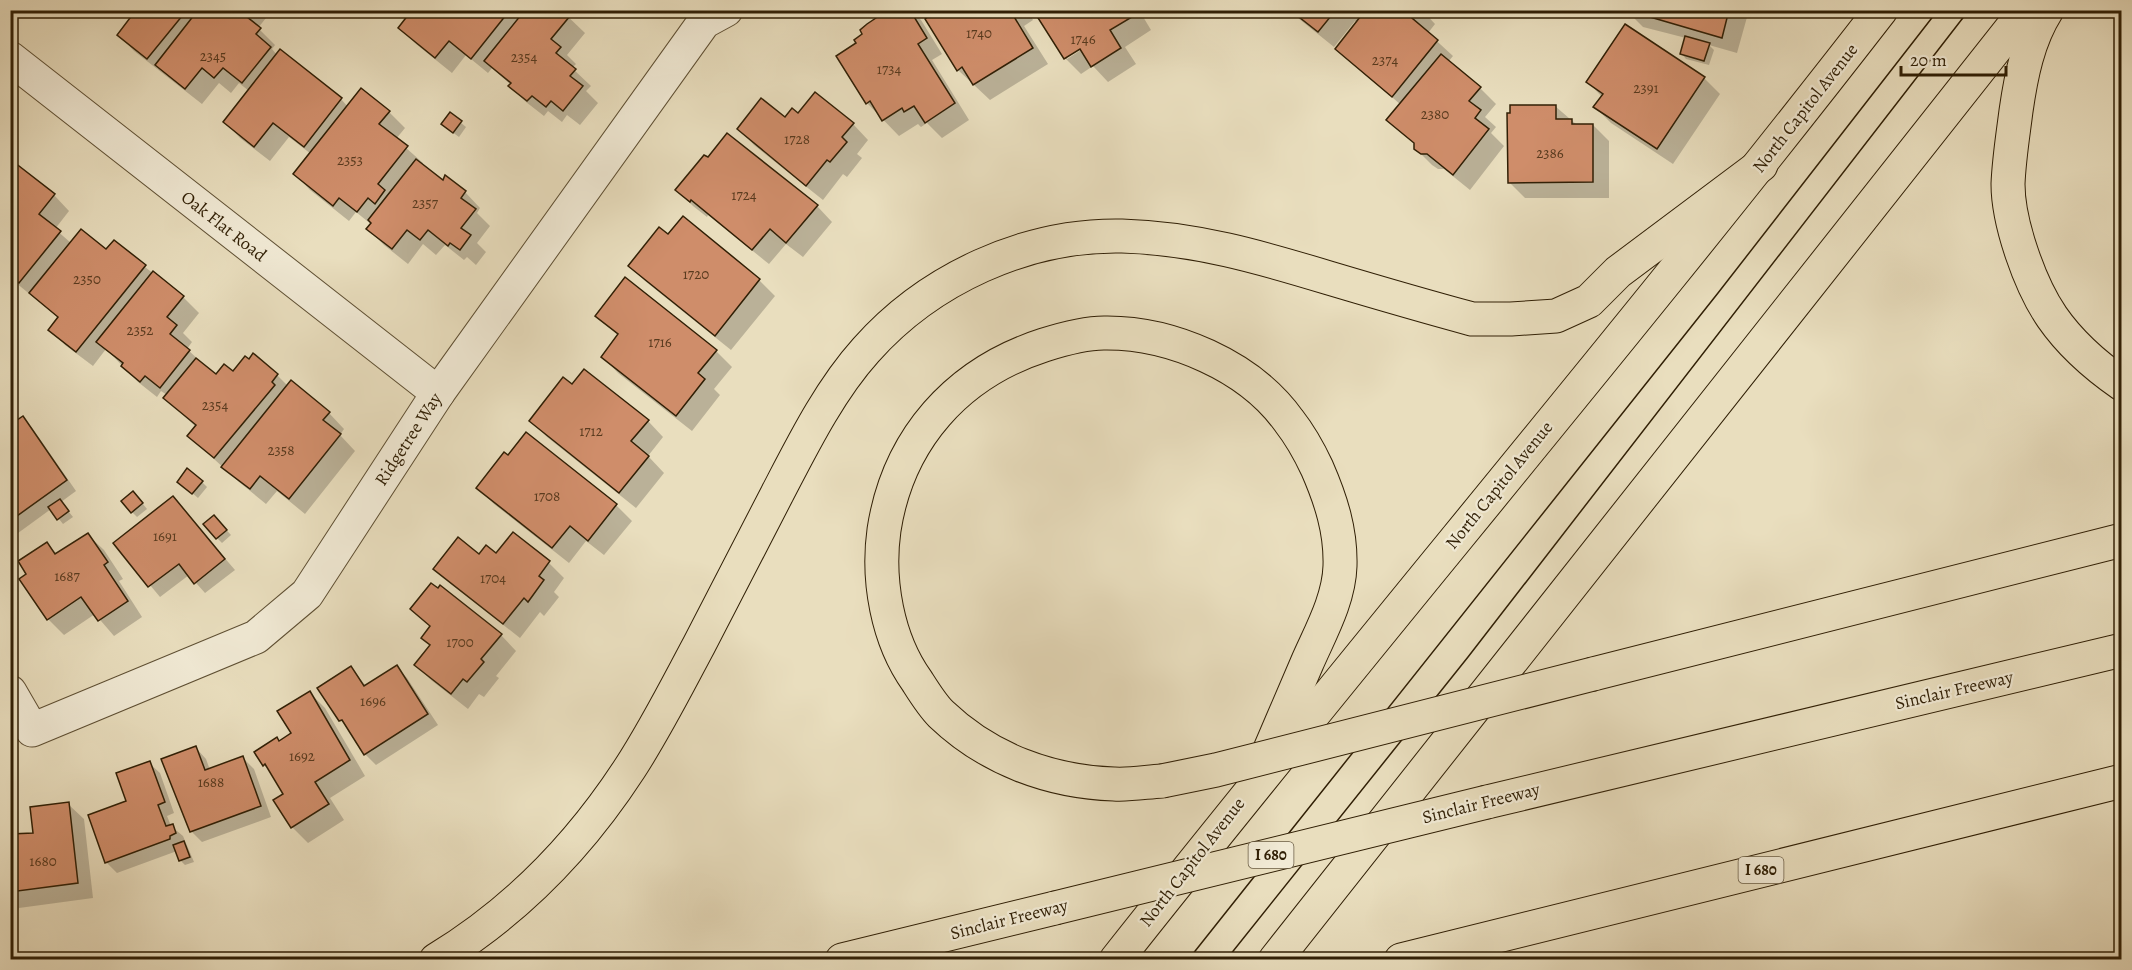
<svg xmlns="http://www.w3.org/2000/svg" width="2132" height="970" font-family="Alegreya,serif">
	<rect width="100%" height="100%" fill="#e9debe"/>
	<filter id="stains"><feTurbulence type="fractalNoise" baseFrequency=".00333" numOctaves="4"/><feColorMatrix values="0 0 0 0 .2 0 0 0 0 .09 0 0 0 0 .02 0 0 0 .5 -.17"/></filter>
	<radialGradient id="worn" r=".72"><stop offset=".6" stop-color="#630" stop-opacity="0"/><stop offset="1" stop-color="#630" stop-opacity=".3"/></radialGradient>
	<g fill="#0003" fill-rule="evenodd">
		<path d="M138,10H267L270,13L258,28L275,45L272,49L277,55L341,99L348,107L389,112L405,128L396,139L423,163L421,165L443,182L465,192L480,208L477,213L490,226L477,243L486,252L476,265L467,257L464,260L445,245L436,255L423,244L408,264L384,245L368,229L372,225L356,212L349,221L310,190L295,174L311,154L289,137L270,161L240,138L225,122L249,91L239,83L231,93L219,83L202,104L134,51L119,35Z"/>
		<path d="M414,10H561L585,33L567,55L576,64L572,68L591,86L586,91L598,103L580,125L567,115L562,122L548,111L544,116L526,102L510,86L511,85L492,68L488,73L466,55L452,73L416,44L400,28Z"/>
		<path d="M891,10H911L921,20L942,54L932,60L969,120L942,138L927,123L921,127L918,124L899,136L867,103L858,44Z"/>
		<path d="M941,10H1027L1033,20L1024,26L1048,64L990,100L958,70Z"/>
		<path d="M1035,10H1139L1151,30L1125,47L1136,64L1108,82L1093,66L1081,74L1065,58ZM1085,44L1087,46L1067,59V55Z"/>
		<path d="M1195,10H1208L1203,17Z"/>
		<path d="M1288,10H1422L1435,24L1428,33L1453,56L1448,62L1480,88L1496,104L1485,117L1496,127L1491,133L1504,146L1470,190L1444,169H1438L1432,165L1416,149V145L1388,120L1401,105L1337,49L1358,23L1355,21L1334,47Z"/>
		<path d="M1749,10L1737,53L1709,45L1714,50L1709,65L1686,59L1681,53L1686,38L1643,27L1627,11Z"/>
		<path d="M1704,78L1720,94L1673,164L1611,123L1595,107L1602,97L1588,82Z"/>
		<path d="M1555,106L1577,125H1593L1609,141V198H1525L1509,182Z"/>
		<path d="M450,114L466,127L459,137L448,129Z"/>
		<path d="M798,116L853,124L868,140L857,154L862,158L847,177L843,174L823,200L754,145L739,129Z"/>
		<path d="M708,159L817,206L832,222L803,257L786,244L769,264L708,215L707,217L693,206L677,190Z"/>
		<path d="M10,161L54,195L69,211L55,229L71,243L106,251L145,267L183,297L199,313L183,333L192,342L187,349L216,376L233,373L277,375L288,386L329,413L344,429L340,435L355,451L305,514L277,491L266,504L239,482L189,436L196,427L165,398L167,395L161,391L157,397L138,382L106,349L93,366L65,345L50,329L59,318L10,278Z"/>
		<path d="M684,218L759,280L775,296L731,350L645,281L630,266L668,236Z"/>
		<path d="M597,316L716,351L732,367L714,389L720,395L692,431L618,373L603,357L619,336Z"/>
		<path d="M572,386L648,421L663,437L648,456L664,473L636,508L547,437L531,421Z"/>
		<path d="M23,418L33,429L76,491L61,502L73,517L63,524L51,509L14,536L10,532V427Z"/>
		<path d="M202,482L207,487L198,498L184,486Z"/>
		<path d="M478,488L616,505L632,521L604,555L586,541L569,563L494,504Z"/>
		<path d="M138,498L147,509L137,517L132,512Z"/>
		<path d="M173,498L235,570L205,593L189,575L160,597L115,543Z"/>
		<path d="M219,522L231,535L222,543L217,538Z"/>
		<path d="M88,535L104,550L123,579L119,581L142,617L114,636L95,614L64,635L48,619L21,579L28,574L47,544L57,554Z"/>
		<path d="M497,555L549,563L564,578L554,592L559,597L544,616L540,612L520,638L451,584L435,569L479,556Z"/>
		<path d="M412,609L501,635L516,651L496,676L499,678L484,697L479,694L468,709L431,680L416,665L431,646L423,638L431,627Z"/>
		<path d="M397,667L407,678L438,725L376,765L365,754L349,729L341,720L351,668L366,686Z"/>
		<path d="M310,693L325,708L365,776L330,798L344,820L308,843L292,827L285,794L271,772L264,765L279,742L293,733Z"/>
		<path d="M196,748L206,759L210,770L243,758L254,769L271,817L202,842L191,831Z"/>
		<path d="M149,763L160,773L174,813L167,816L171,826L183,836L194,862L185,865L180,860L177,851L117,873L106,862L128,802Z"/>
		<path d="M68,804L84,819L93,898L19,908L10,928V835H35Z"/>
	</g>
	<g fill="#cf8d6a" stroke="#301f05" stroke-width="1.5">
		<path d="M136,10H187L147,59L117,35Z"/>
		<path d="M198,10H244L242,13L261,28L256,34L271,47L242,83L223,68L214,78L202,68L185,89L155,65Z"/>
		<path d="M412,10H510L471,59L449,41L435,58L398,28Z"/>
		<path d="M525,10H563L570,16L551,39L561,47L556,53L576,69L570,76L583,86L563,111L551,101L546,107L532,96L527,101L508,86L511,83L484,61Z"/>
		<path d="M888,10H910L927,38L918,44L955,103L925,123L914,106L904,112L902,108L882,121L870,101L866,104L836,56L856,43L854,40L862,34L860,30L867,24Z"/>
		<path d="M938,10H1010L1033,48L973,85L962,67L957,71L925,19Z"/>
		<path d="M1033,10H1135L1137,14L1110,30L1121,48L1091,67L1080,49L1064,59Z"/>
		<path d="M1290,10H1340L1337,13L1335,11L1318,32Z"/>
		<path d="M1417,10L1412,18L1438,40L1392,97L1335,49L1360,17L1352,10Z"/>
		<path d="M1626,10H1729L1722,38Z"/>
		<path d="M1625,24L1705,77L1657,149L1593,107L1603,94L1586,82Z"/>
		<path d="M1685,36L1710,43L1704,61L1680,54Z"/>
		<path d="M280,49L342,98L304,147L273,123L254,147L223,122Z"/>
		<path d="M1441,54L1481,87L1469,101L1481,110L1475,118L1489,129L1453,175L1427,154H1421L1414,149V143L1386,120Z"/>
		<path d="M361,88L390,111L379,124L408,146L378,184L385,190L375,204L368,198L357,212L339,198L333,206L293,174Z"/>
		<path d="M815,92L854,123L842,137L847,142L830,162L827,160L806,186L737,129L761,98L785,117L792,108L798,113Z"/>
		<path d="M1510,105H1556V119H1572V124H1593V182L1508,183L1507,113H1510Z"/>
		<path d="M450,112L462,121L453,133L441,124Z"/>
		<path d="M727,133L818,205L786,243L770,229L752,250L691,200L690,202L675,190L704,155L708,157Z"/>
		<path d="M10,159L55,194L39,214L61,231L19,283L10,276Z"/>
		<path d="M416,159L443,180L445,175L466,191L461,198L476,209L461,228L471,235L460,250L450,243L448,246L428,230L420,240L407,230L392,249L366,229L371,223L368,220Z"/>
		<path d="M683,216L760,279L715,336L628,266L659,227L668,234Z"/>
		<path d="M81,229L106,249L114,240L146,265L76,352L48,330L58,317L29,293Z"/>
		<path d="M153,271L184,296L167,317L177,325L170,334L190,350L160,388L145,376L140,382L121,366L123,363L96,342Z"/>
		<path d="M625,277L717,350L698,373L705,379L676,416L601,357L618,334L595,316Z"/>
		<path d="M253,353L278,374L272,382L275,385L214,458L187,436L196,425L163,398L196,358L216,374L224,364L233,371L245,356L249,359Z"/>
		<path d="M584,369L649,420L631,441L649,456L619,493L529,421L563,377L572,384Z"/>
		<path d="M291,380L330,412L323,420L341,434L289,499L260,476L250,489L221,467Z"/>
		<path d="M23,416L67,480L10,521V425Z"/>
		<path d="M526,432L617,504L588,541L570,526L552,548L476,488L504,452L508,455Z"/>
		<path d="M187,468L203,481L192,494L177,482Z"/>
		<path d="M133,491L143,503L131,513L121,501Z"/>
		<path d="M173,496L225,559L194,584L179,564L148,587L113,543Z"/>
		<path d="M60,499L69,511L57,520L48,507Z"/>
		<path d="M214,515L227,530L216,539L203,524Z"/>
		<path d="M513,532L550,561L539,576L544,580L528,602L524,598L503,624L433,569L458,537L479,554L486,545L496,553Z"/>
		<path d="M88,533L108,562L104,565L128,601L98,621L81,597L47,620L19,579L26,574L18,561L47,542L55,554Z"/>
		<path d="M431,583L438,588L440,585L502,634L481,659L484,662L467,682L463,679L451,694L414,665L430,645L421,638L430,626L410,609Z"/>
		<path d="M397,665L428,714L364,755L342,720L339,721L317,688L351,666L364,686Z"/>
		<path d="M310,691L350,760L315,782L329,804L291,828L273,800L283,794L265,764L263,766L254,752L277,737L279,741L291,733L277,711Z"/>
		<path d="M196,746L205,770L243,756L261,806L190,832L161,759Z"/>
		<path d="M150,761L165,802L158,805L166,826L173,824L176,833L170,836V839L105,863L88,815L126,801L116,773Z"/>
		<path d="M69,802L78,883L10,892V834L33,833L30,807Z"/>
		<path d="M184,841L190,857L179,861L173,845Z"/>
	</g>
	<g fill="none" stroke-linecap="round" stroke-linejoin="round">
		<defs>
			<g id="minor">
				<path d="M10,58L438,393"/>
				<path d="M10,692L32,730L256,637L307,594L438,393L704,22L726,10"/>
			</g>
			<g id="major">
				<path d="M1116,960C1368,641 1632,331 1881,10"/>
				<path d="M1275,960L2026,10"/>
			</g>
			<g id="highway">
				<path d="M2047,10C2028,40 2021,76 2016,111C2013,135 2009,159 2008,184C2008,223 2030,285 2052,317C2070,343 2096,366 2122,384"/>
				<path d="M1593,674L2122,540"/>
				<path d="M1162,781C1146,782 1130,785 1114,784C1050,782 988,759 941,714C932,705 924,692 917,681C887,639 877,580 884,530C898,439 957,373 1044,345C1063,339 1084,333 1104,333C1171,332 1250,366 1289,421C1300,435 1309,451 1317,468C1331,500 1341,531 1340,566C1339,600 1320,633 1307,663C1290,703 1273,742 1256,782"/>
				<path d="M1487,802L2122,650"/>
				<path d="M436,960C515,912 580,845 630,768C656,728 677,686 699,645C725,594 751,544 777,494C802,446 829,391 866,350C929,279 1026,234 1122,236C1195,238 1260,257 1329,278C1376,292 1424,306 1472,319H1511L1556,316L1589,301L1618,272L1761,165"/>
				<path d="M842,960L1055,908"/>
				<path d="M1401,960L2122,781"/>
			</g>
		</defs>
		<use href="#minor" stroke="#5e4f33" stroke-width="35"/>
		<use href="#major" stroke="#301f05" stroke-width="35"/>
		<use href="#highway" stroke="#301f05" stroke-width="35"/>
		<use href="#minor" stroke="#f1ead5" stroke-width="33"/>
		<use href="#major" stroke="#e9debe" stroke-width="33"/>
		<use href="#highway" stroke="#e9debe" stroke-width="33"/>
		<g stroke="#301f05" stroke-width="1.5">
			<path d="M1188,960L1718,293L1938,10"/>
			<path d="M1226,960L1468,657L1969,10"/>
		</g>
		<defs>
			<g id="highway-bridge">
				<path d="M1162,781L1216,770L1593,674"/>
				<path d="M1055,908L1487,802"/>
			</g>
		</defs>
		<use href="#highway-bridge" stroke="#301f05" stroke-width="35" stroke-linecap="butt"/>
		<use href="#highway-bridge" stroke="#e9debe" stroke-width="33"/>
	</g>
	<g text-anchor="middle" dominant-baseline="central" stroke-width="4.5" stroke-linejoin="round" paint-order="stroke">
		<g font-size="15" fill="#583a1e">
			<text x="979" y="33">1740</text>
			<text x="1083" y="39">1746</text>
			<text x="213" y="56">2345</text>
			<text x="524" y="57">2354</text>
			<text x="1385" y="60">2374</text>
			<text x="889" y="69">1734</text>
			<text x="1646" y="88">2391</text>
			<text x="1435" y="114">2380</text>
			<text x="797" y="139">1728</text>
			<text x="1550" y="153">2386</text>
			<text x="350" y="160">2353</text>
			<text x="744" y="195">1724</text>
			<text x="425" y="203">2357</text>
			<text x="696" y="274">1720</text>
			<text x="87" y="279">2350</text>
			<text x="140" y="330">2352</text>
			<text x="660" y="342">1716</text>
			<text x="215" y="405">2354</text>
			<text x="591" y="431">1712</text>
			<text x="281" y="450">2358</text>
			<text x="547" y="496">1708</text>
			<text x="165" y="536">1691</text>
			<text x="67" y="576">1687</text>
			<text x="493" y="578">1704</text>
			<text x="460" y="642">1700</text>
			<text x="373" y="701">1696</text>
			<text x="302" y="756">1692</text>
			<text x="211" y="782">1688</text>
			<text x="43" y="861">1680</text>
		</g>
		<g fill="#f1ead5" stroke="#6a5c43" stroke-width="1.5">
			<rect x="1248.5" y="842" width="45" height="26" rx="4.5"/>
			<rect x="1738.5" y="857" width="45" height="26" rx="4.5"/>
		</g>
		<g font-size="16" font-weight="bold" fill="#301f05">
			<text x="1271" y="855">I 680</text>
			<text x="1761" y="870">I 680</text>
		</g>
		<g font-size="18" fill="#301f05" stroke="#f1ead5">
			<text transform="translate(1805 108) rotate(-52)">North Capitol Avenue</text>
			<text transform="translate(224 226) rotate(38)">Oak Flat Road</text>
			<text transform="translate(408 439) rotate(-57)">Ridgetree Way</text>
			<text transform="translate(1499 485) rotate(-51)">North Capitol Avenue</text>
			<text transform="translate(1954 690) rotate(-13)">Sinclair Freeway</text>
			<text transform="translate(1481 803) rotate(-14)">Sinclair Freeway</text>
			<text transform="translate(1192 862) rotate(-52)">North Capitol Avenue</text>
			<text transform="translate(1009 919) rotate(-14)">Sinclair Freeway</text>
		</g>
	</g>
	<rect width="2132" height="970" fill="none" stroke="#e9debe" stroke-width="36"/>
	<rect x="12" y="12" width="2108" height="946" fill="none" stroke="#301f05" stroke-width="3"/>
	<rect x="18" y="18" width="2096" height="934" fill="none" stroke="#301f05" stroke-width="1.5"/>
	<path d="M1901 66v9h105v-9" fill="none" stroke="#301f05" stroke-width="3"/>
	<text x="1910" y="66" font-size="18" fill="#301f05" stroke="#f1ead5" stroke-width="4.5" paint-order="stroke">20 m</text>
	<rect width="100%" height="100%" filter="url(#stains)"/>
	<rect width="100%" height="100%" fill="url(#worn)"/>
</svg>
